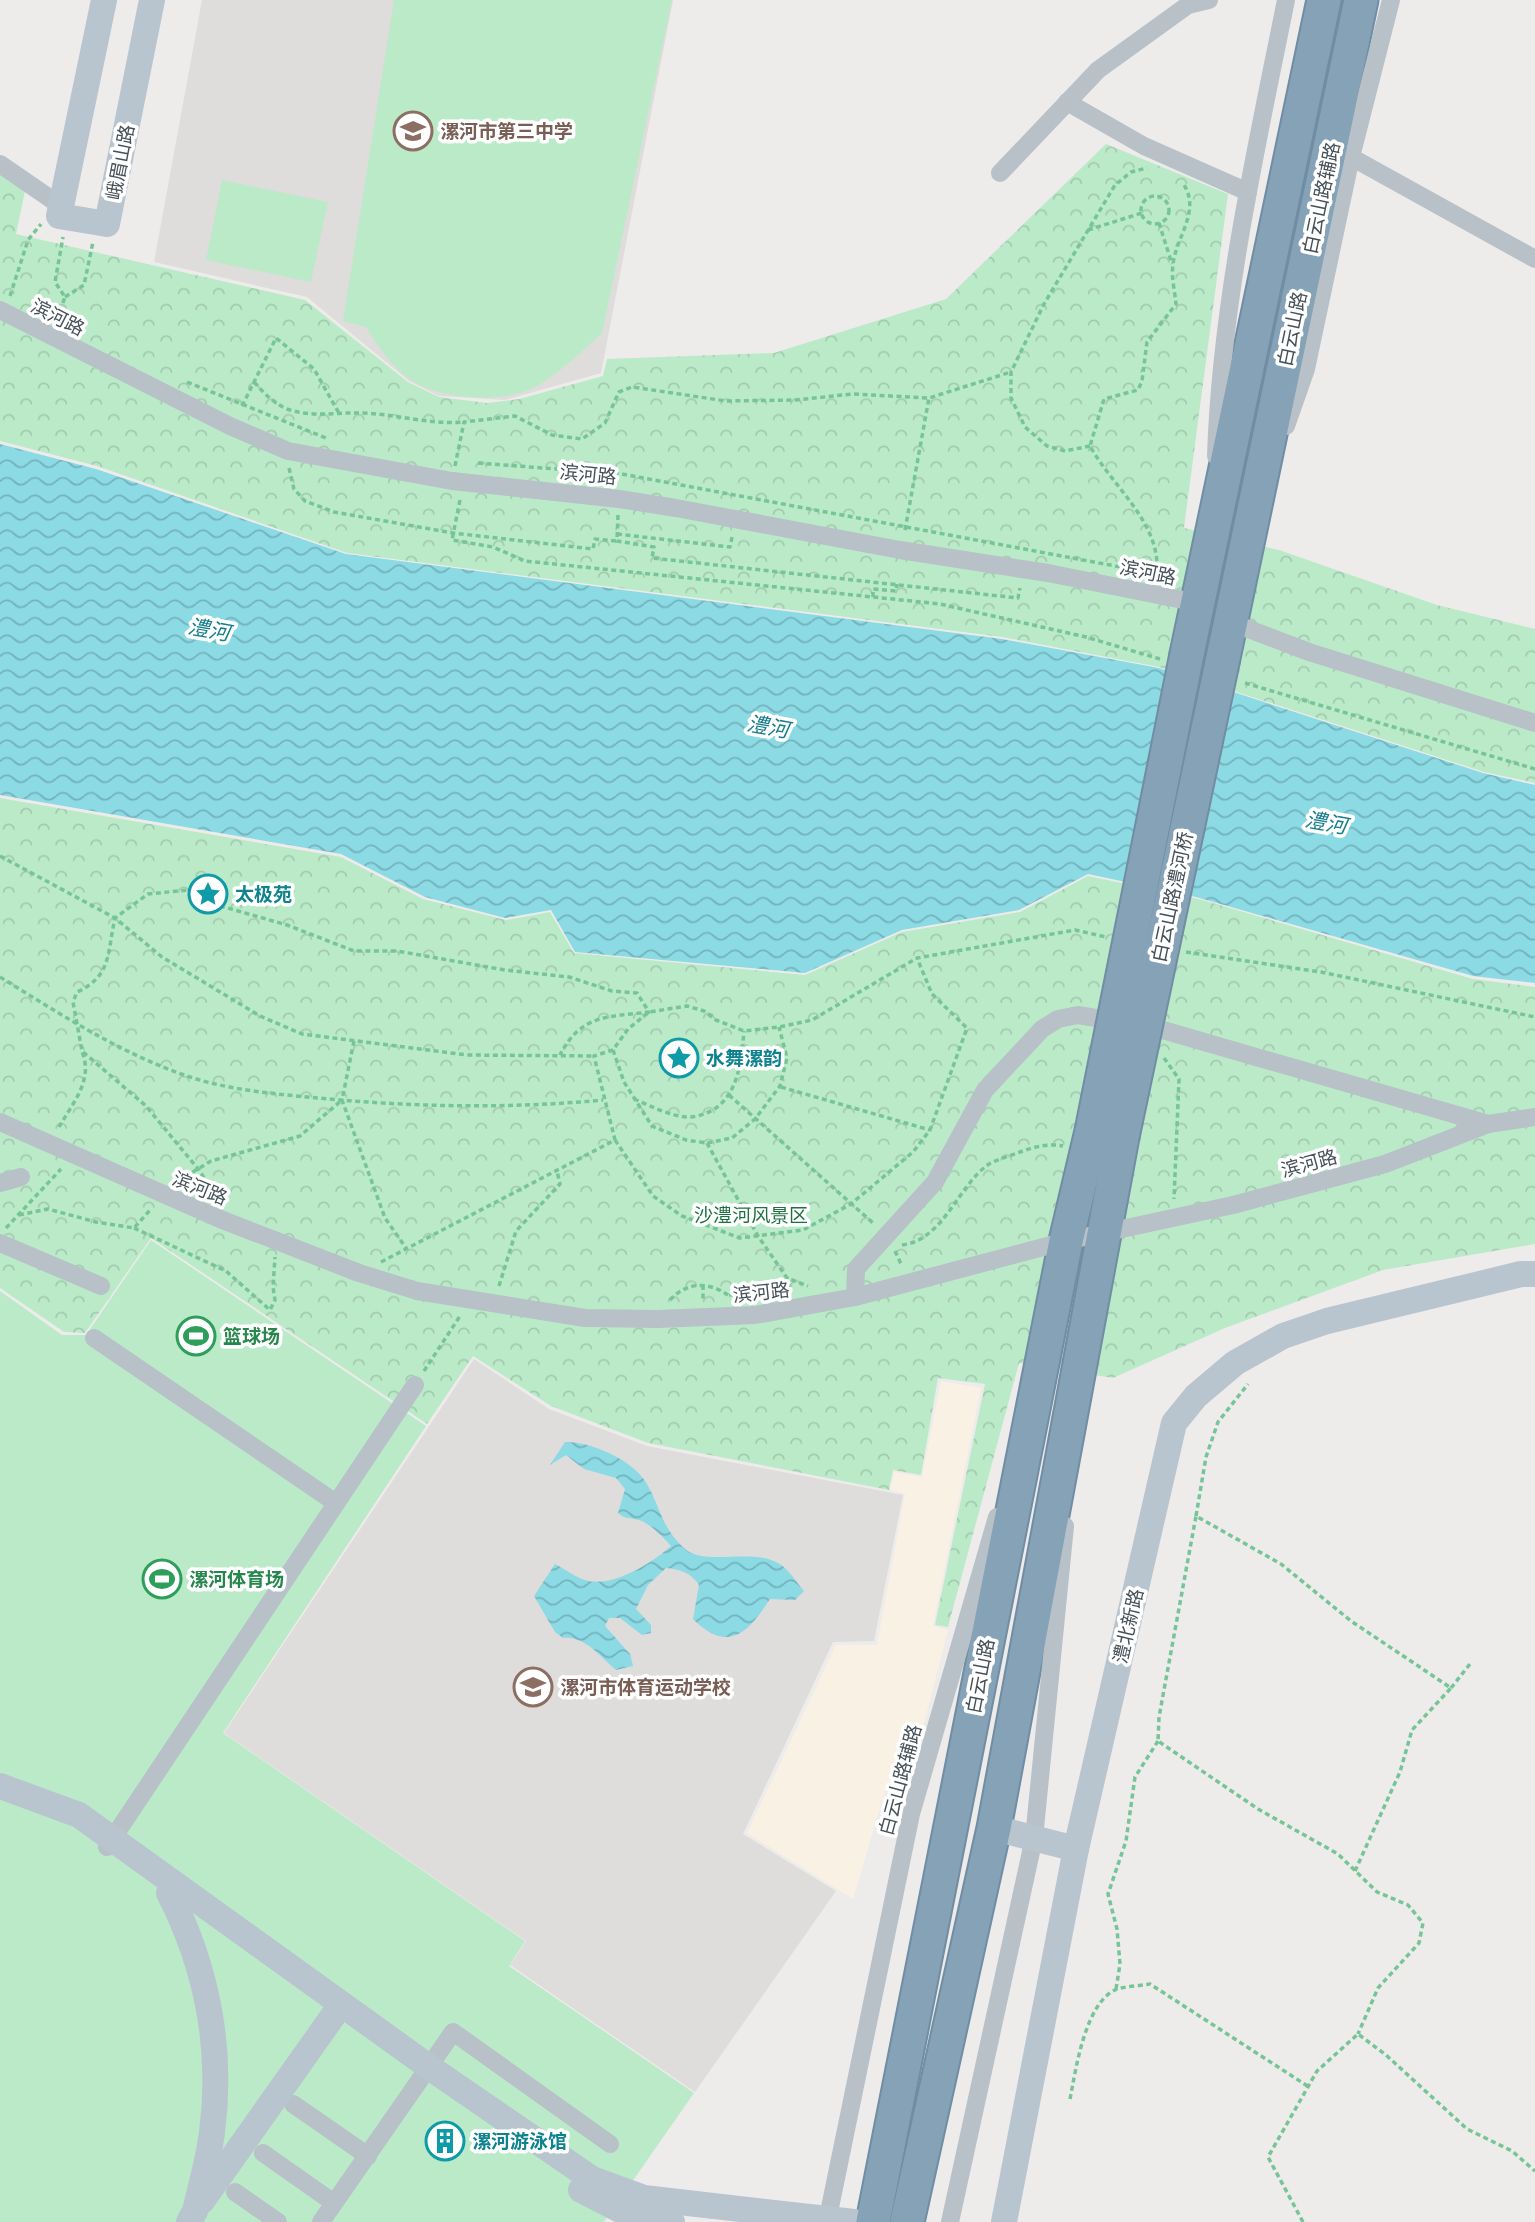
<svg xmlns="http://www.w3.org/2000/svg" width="1535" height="2222" font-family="'DejaVu Sans','Noto Sans SC',sans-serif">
	<defs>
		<pattern id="forest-crowns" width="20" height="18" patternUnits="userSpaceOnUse" patternTransform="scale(1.75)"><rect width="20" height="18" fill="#bbeac9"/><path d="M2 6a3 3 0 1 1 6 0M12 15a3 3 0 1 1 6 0" fill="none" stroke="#a2caaf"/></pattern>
		<pattern id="water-waves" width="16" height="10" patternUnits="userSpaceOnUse" patternTransform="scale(1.75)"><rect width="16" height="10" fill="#8bdae4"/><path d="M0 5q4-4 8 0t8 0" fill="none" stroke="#73b3bc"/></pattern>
	</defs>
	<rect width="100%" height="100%" fill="#eeebeb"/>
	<path fill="#f9f1e3" d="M941,1381L981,1388L933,1626L948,1630L905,1797L885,1791L853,1899L747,1833L836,1645H877L905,1494L890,1490L894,1472L922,1477Z"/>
	<g fill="#dfdcdc">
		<path d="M202,0H673L601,373L505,400L439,396L409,381L307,297L154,262Z"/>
		<path d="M474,1359L549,1409L647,1446L903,1495L874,1641L833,1642L743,1834L836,1891L695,2092L510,1965L526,1941L224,1733Z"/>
	</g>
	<g fill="url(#forest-crowns)">
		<path d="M1106,144L1228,194L1184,528L1279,550L1437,605L1535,629V783L1484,772L1159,667L1002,637L347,553L97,466L0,441V174L25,191L16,234L305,300L408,382L439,397L487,403L519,399L603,376L607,359L774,353L946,299Z"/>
		<path d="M0,798L341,857L423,899L506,920L550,912L574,953L805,975L902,932L1020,912L1088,876L1199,899L1473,979L1535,987V1244L1383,1270L1225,1328L1113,1378L1019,1363L948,1627L935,1625L985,1384L938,1378L921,1475L893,1470L889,1490L648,1443L551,1406L473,1356L427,1424L151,1238L85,1333L64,1332L0,1288Z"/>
	</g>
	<g fill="#bbeac9">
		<path d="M394,0H672L602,333C581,352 560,373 535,387C503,404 441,400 411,380C391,367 378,346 366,327L343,321Z"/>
		<path d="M222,180L328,202L311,282L206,260Z"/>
		<path d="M151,1240L426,1426L223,1733L525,1941L509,1966L694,2093L604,2222H0V1291L62,1335H86Z"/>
	</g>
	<g fill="url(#water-waves)">
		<path d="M0,444L96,469L346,554L1002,639L1159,668L1483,773L1535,785V983L1473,976L1196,897L1088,874L1019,910L902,930L805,973L575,952L551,910L505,918L425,897L341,854L0,795Z"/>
		<path d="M565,1442C589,1441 631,1459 645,1481C661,1506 659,1525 685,1549C704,1566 752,1548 778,1563C788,1568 796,1582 804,1591L795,1600L770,1599C749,1631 729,1655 693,1619L699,1585C691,1573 680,1569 666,1568L648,1585L636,1609L651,1625V1633L642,1635L620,1618H609L605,1626L630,1654L633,1666L616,1670C600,1657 586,1636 563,1638L555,1632L534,1596L555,1564C565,1569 575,1577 585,1580C611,1589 652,1563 671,1546C663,1537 651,1524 639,1520C630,1517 626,1520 618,1513L625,1489L616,1478L584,1469L566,1455L550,1465Z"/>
	</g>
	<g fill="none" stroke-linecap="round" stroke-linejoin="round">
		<defs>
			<g id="highway">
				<path d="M1187,654L1324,0"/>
				<path d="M1223,658L1361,0"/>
				<path d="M873,2222L1066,1241L1092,1131"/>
				<path d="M907,2222L994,1828L1122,1137"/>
			</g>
		</defs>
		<use href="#highway" stroke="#718da3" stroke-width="37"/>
		<g stroke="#76c597" stroke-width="3.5" stroke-dasharray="5 3.5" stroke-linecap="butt">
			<circle cx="1155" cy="210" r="14"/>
			<path d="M1159,223L1172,264"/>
			<path d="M1088,230L1142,213"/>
			<path d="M10,296L28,240L41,224"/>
			<path d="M65,297L84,285L93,242"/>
			<path d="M57,319L65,297L55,282L63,237"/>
			<path d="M187,382L326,438"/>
			<path d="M254,382C264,393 273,403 287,409C312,418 337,412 362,413C397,414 429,425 464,422"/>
			<path d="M242,406L276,338L314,369L340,415"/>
			<path d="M1090,446L1065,451L1047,446L1025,427L1011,398V372L1044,304L1115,185L1131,172L1147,168"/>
			<path d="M478,463L622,474L1126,568"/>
			<path d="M455,466L464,422L515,416L552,435L582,439L605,423L619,392L632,387L726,401L796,400L852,394L929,398L1011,372"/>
			<path d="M289,468L294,489L305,501L334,512L453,533L593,549L595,539L617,541"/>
			<path d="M460,500L452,540L493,547L525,561L940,604L1086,637L1160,659"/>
			<path d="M618,515L617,541L654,547L652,558L1018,598L1020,588"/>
			<path d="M905,530L929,398"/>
			<path d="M617,534L730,547L732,537"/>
			<path d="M1156,578C1165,526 1113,488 1090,446L1104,399L1138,390L1142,381L1147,342L1176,304C1175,292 1171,277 1173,265C1175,239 1201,211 1184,185"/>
			<path d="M873,597V589L896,591L897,584"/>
			<path d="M1245,683L1535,769"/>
			<path d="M0,856L115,918L162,957L260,1016L302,1034L467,1055L594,1056"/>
			<path d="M1186,952L1321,972L1535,1017"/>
			<path d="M0,977C60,1014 120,1053 187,1076C228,1090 275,1094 318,1098C413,1107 508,1109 603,1100"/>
			<path d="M354,1041L342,1100L385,1218L406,1248"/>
			<path d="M613,1050L624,1082L652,1126L686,1140L707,1143L732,1138L755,1119L780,1086L787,1058L779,1027"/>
			<path d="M1164,1058L1179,1079L1174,1199"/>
			<path d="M781,1087L930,1130"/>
			<path d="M729,1095L873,1223"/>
			<path d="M634,1099C651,1106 679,1121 697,1116C738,1107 741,1064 744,1031"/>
			<path d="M59,1127C72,1104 94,1080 82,1052"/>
			<path d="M615,1140L653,1196L682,1216L740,1238L803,1230L851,1204L913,1152L930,1130L967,1028L932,994L917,958"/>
			<path d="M707,1143L758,1236L787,1278L790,1291"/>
			<path d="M178,1181L211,1161L300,1136L342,1100"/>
			<path d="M218,1199L199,1170L146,1106L82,1051L73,1002L77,992C112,976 107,953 115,918L148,894L188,890L217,905L287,925L354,951H397L505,970L569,977L612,991L637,993L649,1012C608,1017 581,1014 560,1055"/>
			<path d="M19,1215L48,1209L96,1222L134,1228L151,1209"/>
			<path d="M6,1228L61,1169"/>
			<path d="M134,1228L226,1271L270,1310L275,1300L273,1287L275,1257"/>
			<path d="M902,1245C944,1240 958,1185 989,1164C998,1159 1010,1156 1020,1152C1034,1147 1048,1143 1063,1146"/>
			<path d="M895,1251L902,1266"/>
			<path d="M381,1262L615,1140L594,1056L613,1050L628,1029L649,1012L687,1006L704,1011L716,1020L744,1031L779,1027L812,1020L917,958L1075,930L1106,937"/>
			<path d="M703,1285V1300"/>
			<path d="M499,1286L516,1231L560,1184L557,1171"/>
			<path d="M729,1295L776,1290L787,1278L808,1286"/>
			<path d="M670,1300C687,1282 707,1281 728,1295"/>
			<path d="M424,1371L460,1316"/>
			<path d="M1196,1516L1206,1457L1218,1422L1248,1384"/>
			<path d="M1451,1688L1470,1664"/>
			<path d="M1355,1871L1400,1772L1412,1730L1451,1688L1351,1621L1281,1564L1196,1516L1159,1717L1158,1741L1258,1809L1338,1854L1377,1892L1408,1905L1423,1923L1419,1943L1378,1988L1358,2034"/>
			<path d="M1116,1989L1120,1964L1117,1929L1108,1894L1126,1841L1135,1777L1158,1741"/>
			<path d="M1070,2099C1076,2069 1085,2002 1117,1989C1127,1986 1140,1986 1150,1984L1309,2087"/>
			<path d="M1303,2222L1268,2157L1317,2071L1358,2034L1386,2055L1467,2129L1512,2151L1535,2171"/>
		</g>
		<g stroke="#b7c1c7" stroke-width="18">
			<path d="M1067,102L1144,146L1248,192"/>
			<path d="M1351,157L1535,259"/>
			<path d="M0,164L61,206"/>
			<path d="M1000,173L1098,70L1188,5L1209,0"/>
			<path d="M0,310L230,426L288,451L452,481L619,499L676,508L900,550L1048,573L1198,603"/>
			<path d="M1286,426L1306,369L1351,157L1391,0"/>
			<path d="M1216,456C1221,303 1256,150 1286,0"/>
			<path d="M1230,622L1309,652L1535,723"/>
			<path d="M0,1122L220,1219L359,1273L417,1291L585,1318L658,1319L755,1315L855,1297L1066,1241L1233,1205L1385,1164L1488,1124L1535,1117"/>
			<path d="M0,1183L21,1177"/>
			<path d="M0,1243L101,1286"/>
			<path d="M855,1297L856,1269L935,1182L985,1090L1042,1029L1058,1019L1078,1015L1156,1028L1488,1124"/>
			<path d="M94,1338L336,1503"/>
			<path d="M107,1847L415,1385"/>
			<path d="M293,2104L368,2156"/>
			<path d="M263,2153L334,2203"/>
			<path d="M235,2192L278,2222"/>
			<path d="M321,2222L453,2032L610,2144"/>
			<path d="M827,2222L911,1814L997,1517"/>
			<path d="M950,2222L1034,1838L1065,1526"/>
		</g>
		<g stroke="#b9c5ce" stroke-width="26">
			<path d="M104,0L59,216L107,224L152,0"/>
			<path d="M0,1786L79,1815L429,2067L592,2179L644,2198L854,2222"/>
			<path d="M994,1828L1076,1849"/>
			<path d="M169,1893C207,1967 223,2049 212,2132C209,2158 201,2185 195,2211L189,2222"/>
			<path d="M581,2190L632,2216L672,2222"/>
			<path d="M202,2201L333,2016"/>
			<path d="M1004,2222L1076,1849L1174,1423L1196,1396L1235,1363L1283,1336L1327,1321L1521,1274H1535"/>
		</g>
		<use href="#highway" stroke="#85a2b7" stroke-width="33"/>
		<defs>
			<g id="highway-bridge">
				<path d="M1092,1131L1187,654"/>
				<path d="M1122,1137L1223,658"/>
			</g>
		</defs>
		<use href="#highway-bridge" stroke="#718da3" stroke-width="37" stroke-linecap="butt"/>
		<use href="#highway-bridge" stroke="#85a2b7" stroke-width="33"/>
	</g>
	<defs>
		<symbol id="school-ring" viewBox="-11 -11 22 22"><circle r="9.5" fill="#fff" stroke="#8d6e63" stroke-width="1.5"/><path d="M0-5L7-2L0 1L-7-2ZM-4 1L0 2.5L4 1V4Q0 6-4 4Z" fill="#8d6e63"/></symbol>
		<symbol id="sight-ring" viewBox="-11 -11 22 22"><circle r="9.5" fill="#fff" stroke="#0f9aa8" stroke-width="1.5"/><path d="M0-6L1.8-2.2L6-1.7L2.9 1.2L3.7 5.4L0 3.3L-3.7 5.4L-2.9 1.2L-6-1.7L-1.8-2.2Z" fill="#0f9aa8"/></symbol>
		<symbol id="stadium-ring" viewBox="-11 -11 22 22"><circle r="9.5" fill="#fff" stroke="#2e9e5b" stroke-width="1.5"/><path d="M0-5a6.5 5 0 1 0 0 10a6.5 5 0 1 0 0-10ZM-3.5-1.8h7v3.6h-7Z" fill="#2e9e5b"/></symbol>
		<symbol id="building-ring" viewBox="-11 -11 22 22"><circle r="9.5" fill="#fff" stroke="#0f9aa8" stroke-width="1.5"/><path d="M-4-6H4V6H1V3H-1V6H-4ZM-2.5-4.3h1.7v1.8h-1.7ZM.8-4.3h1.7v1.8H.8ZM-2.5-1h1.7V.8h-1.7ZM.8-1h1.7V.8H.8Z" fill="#0f9aa8"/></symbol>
	</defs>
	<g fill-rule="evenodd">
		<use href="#school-ring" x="391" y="109" width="44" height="44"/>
		<use href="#sight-ring" x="186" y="872" width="44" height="44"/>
		<use href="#sight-ring" x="657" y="1036" width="44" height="44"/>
		<use href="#stadium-ring" x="174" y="1314" width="44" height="44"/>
		<use href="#stadium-ring" x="140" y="1557" width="44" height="44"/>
		<use href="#school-ring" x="511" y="1665" width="44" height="44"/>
		<use href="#building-ring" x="423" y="2119" width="44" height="44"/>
	</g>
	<g text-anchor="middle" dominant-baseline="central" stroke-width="7" stroke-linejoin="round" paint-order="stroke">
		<g font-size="19" font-weight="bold" fill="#785e54" stroke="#fff" text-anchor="start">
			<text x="440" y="131">漯河市第三中学</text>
			<text x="560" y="1687">漯河市体育运动学校</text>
		</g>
		<g font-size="19" fill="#455057" stroke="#fff">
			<text transform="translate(120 162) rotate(-79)">峨眉山路</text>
			<text transform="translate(1321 198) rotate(-78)">白云山路辅路</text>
			<text transform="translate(58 317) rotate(27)">滨河路</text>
			<text transform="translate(1292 329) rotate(-78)">白云山路</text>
			<text transform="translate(588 474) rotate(6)">滨河路</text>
			<text transform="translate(1148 572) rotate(12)">滨河路</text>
			<text transform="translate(1172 897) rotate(-78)">白云山路澧河桥</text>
			<text transform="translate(1309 1163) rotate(-15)">滨河路</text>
			<text transform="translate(200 1188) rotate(22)">滨河路</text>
			<text transform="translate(761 1292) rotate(-6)">滨河路</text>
			<text transform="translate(1128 1626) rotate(-77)">澧北新路</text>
			<text transform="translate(980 1676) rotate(-79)">白云山路</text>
			<text transform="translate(900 1780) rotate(-75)">白云山路辅路</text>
		</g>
		<g font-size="19" font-weight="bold" fill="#0d838f" stroke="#fff" text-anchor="start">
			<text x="235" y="894">太极苑</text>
			<text x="706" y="1058">水舞漯韵</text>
			<text x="472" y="2141">漯河游泳馆</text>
		</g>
		<g font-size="19" fill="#1c723f" stroke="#fff">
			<text x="751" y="1215">沙澧河风景区</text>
		</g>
		<g font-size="19" font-weight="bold" fill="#27864d" stroke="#fff" text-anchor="start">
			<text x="223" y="1336">篮球场</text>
			<text x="189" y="1579">漯河体育场</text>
		</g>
		<g font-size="21" font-style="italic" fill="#157e8b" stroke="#fff">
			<text transform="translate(209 630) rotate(10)">澧河</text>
			<text transform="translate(768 727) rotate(10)">澧河</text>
			<text transform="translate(1326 823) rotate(10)">澧河</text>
		</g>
	</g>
</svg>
